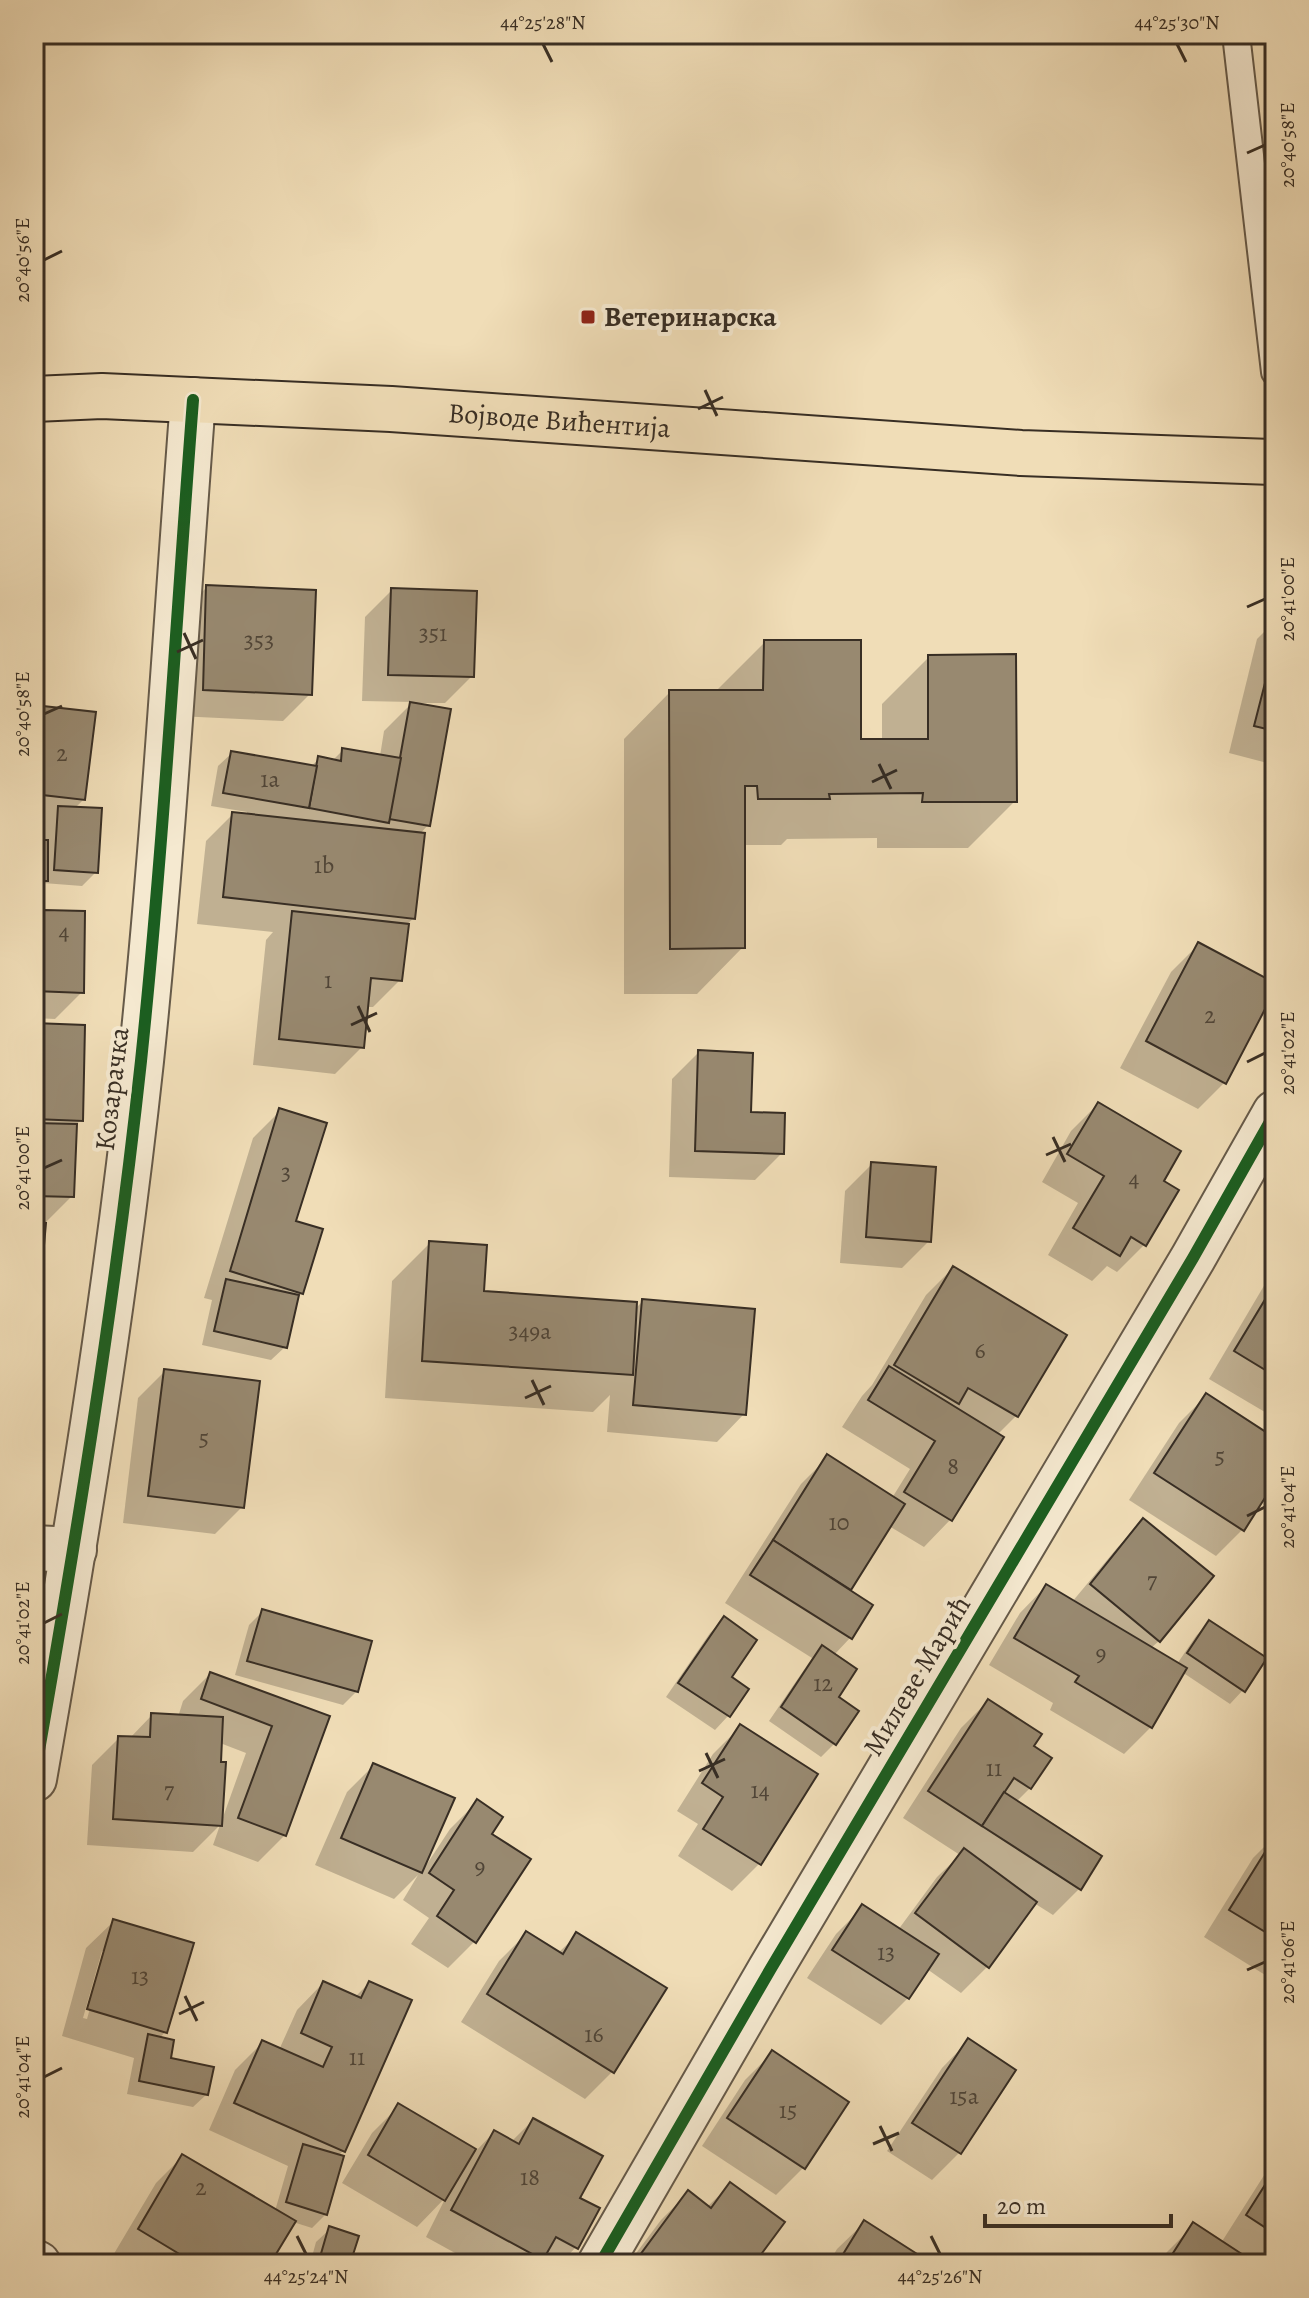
<svg xmlns="http://www.w3.org/2000/svg" width="1309" height="2298" font-family="Alegreya,serif">
	<rect width="100%" height="100%" fill="#f0ddb7"/>
	<filter id="stains"><feTurbulence type="fractalNoise" baseFrequency=".0025" numOctaves="4"/><feColorMatrix values="0 0 0 0 .2 0 0 0 0 .09 0 0 0 0 .02 0 0 0 .5 -.17"/></filter>
	<radialGradient id="worn" r=".72"><stop offset=".6" stop-color="#630" stop-opacity="0"/><stop offset="1" stop-color="#630" stop-opacity=".3"/></radialGradient>
	<g fill="#0003" fill-rule="evenodd">
		<path d="M207,587L310,694L283,721L177,716L180,614Z"/>
		<path d="M392,590L472,676L445,703H416L428,825L419,835L414,918L406,925L400,980L373,1007H366L362,1047L335,1074L253,1065L266,940L273,932L197,924L206,841L233,814L247,816V812L211,806L218,766L232,753L310,767L319,759L332,761L343,750L380,756L384,731L413,702L362,701L365,617Z"/>
		<path d="M1275,621V765L1229,753L1257,639Z"/>
		<path d="M765,642L859,741H882V704L929,657L1015,801L968,848H877V838L787,839L781,845H743V947L697,994H624V739L670,692H718V689Z"/>
		<path d="M34,707L83,800L74,809L96,872L82,886L43,883L34,892V842H44L45,825L34,824Z"/>
		<path d="M45,912L82,992L55,1019L34,1018V922Z"/>
		<path d="M1198,945L1275,985L1224,1083L1198,1109L1120,1068L1171,972Z"/>
		<path d="M34,1025L81,1120L74,1126L72,1196L44,1224L34,1337Z"/>
		<path d="M699,1052L782,1153L755,1180L669,1177L672,1079Z"/>
		<path d="M1098,1104L1161,1181L1176,1191L1144,1245L1117,1272L1107,1266L1092,1281L1048,1255L1078,1203L1042,1182L1071,1131Z"/>
		<path d="M280,1111L301,1292L296,1297L285,1347L271,1360L202,1345L212,1300L204,1298L253,1138Z"/>
		<path d="M872,1164L929,1241L902,1268L840,1263L845,1191Z"/>
		<path d="M430,1243L482,1293L635,1309L643,1301L744,1414L717,1442L607,1432L610,1395L593,1412L385,1398L392,1281Z"/>
		<path d="M953,1268L1064,1335L1016,1416L997,1435L1001,1437L950,1520L924,1547L889,1526L848,1591L871,1605L850,1638L834,1655L836,1697L834,1744L821,1757L769,1721L812,1658L725,1603L801,1484L828,1457L892,1498L910,1469L842,1427L862,1396L872,1385L926,1295Z"/>
		<path d="M1275,1274V1418L1209,1379L1265,1284Z"/>
		<path d="M165,1371L242,1507L215,1534L123,1523L138,1398Z"/>
		<path d="M1206,1396L1275,1441V1479L1242,1530L1216,1556L1129,1500L1179,1423Z"/>
		<path d="M1143,1521L1159,1641L1151,1648L1177,1664L1196,1636L1209,1622L1243,1690L1230,1704L1182,1672L1151,1727L1124,1754L1050,1710L1053,1703L989,1665L1020,1613L1046,1586L1072,1602L1117,1548Z"/>
		<path d="M262,1612L357,1691L343,1705L235,1675L249,1625Z"/>
		<path d="M724,1619L729,1678L747,1689L728,1716L715,1730L666,1697L710,1633Z"/>
		<path d="M210,1674L327,1717L285,1835L258,1862L213,1845L220,1825L193,1852L87,1845L92,1765L119,1738L129,1739L152,1715L178,1717L183,1701ZM220,1743L246,1753L222,1820Z"/>
		<path d="M988,1701L1031,1747L1030,1788L1016,1802L1080,1888L1053,1915L1034,1903L988,1966L961,1993L927,1969L908,1998L881,2025L807,1978L836,1934L863,1907L898,1930L937,1877L960,1855L903,1818L961,1728Z"/>
		<path d="M740,1727L759,1864L732,1891L678,1856L698,1824L677,1811L713,1754Z"/>
		<path d="M374,1765L423,1866L425,1867L450,1829L477,1802L489,1835L475,1941L448,1968L411,1944L429,1918L403,1900L418,1875L394,1899L315,1865L347,1792Z"/>
		<path d="M1275,1836V1981L1204,1937L1253,1858Z"/>
		<path d="M113,1922L165,2032L159,2039L169,2060L207,2094L193,2107L127,2094L134,2058L62,2036L86,1948ZM102,1951H106L87,2019L83,2018Z"/>
		<path d="M526,1934L558,1953L577,1935L664,1989L612,2072L585,2099L461,2022L499,1961Z"/>
		<path d="M323,1983L355,1997L369,1983L343,2151L338,2156L326,2214L312,2228L293,2222L268,2264H125L112,2257L156,2183L183,2156L275,2211L288,2166L209,2130L235,2070L262,2043L279,2050L297,2010Z"/>
		<path d="M968,2041L1013,2070L959,2153L932,2180L887,2151L942,2068Z"/>
		<path d="M772,2053L847,2102L803,2168L776,2195L702,2146L745,2080Z"/>
		<path d="M399,2106L476,2151L494,2132L511,2142L533,2120L578,2198L576,2247L560,2264H475L426,2237L446,2197L417,2227L342,2183L372,2133Z"/>
		<path d="M1275,2158V2264H1159L1167,2252L1194,2225L1221,2243Z"/>
		<path d="M730,2185L752,2264H628L661,2220L688,2193L707,2207Z"/>
		<path d="M864,2223L919,2264H828L837,2249Z"/>
		<path d="M330,2229L348,2264H310L316,2242Z"/>
	</g>
	<g fill="#988970" stroke="#382e24" stroke-width="2">
		<path d="M206,585L316,590L312,695L203,690Z"/>
		<path d="M391,588L477,591L474,677L388,675Z"/>
		<path d="M764,640H861V739H928V655L1016,654L1017,802H922L923,793L829,794L830,799H758L757,786H745V948L670,949L669,690H763Z"/>
		<path d="M1275,644V731L1254,726Z"/>
		<path d="M410,702L451,709L430,826L389,819Z"/>
		<path d="M34,705L96,712L85,800L34,794Z"/>
		<path d="M342,748L401,758L389,823L309,808L318,756L341,761Z"/>
		<path d="M231,751L317,766L309,808L223,793Z"/>
		<path d="M58,806L102,808L98,873L54,870Z"/>
		<path d="M232,812L425,833L415,919L223,897Z"/>
		<rect x="34" y="840" width="14" height="41"/>
		<path d="M44,910L85,911L84,993L34,991V952H43Z"/>
		<path d="M292,911L409,924L402,981L371,978L364,1048L279,1039Z"/>
		<path d="M1198,942L1275,983V990L1226,1084L1146,1041Z"/>
		<path d="M34,1023L85,1025L83,1121L34,1119Z"/>
		<path d="M698,1050L753,1053L751,1112L785,1113L784,1154L695,1151Z"/>
		<path d="M1098,1102L1181,1151L1164,1181L1179,1190L1146,1246L1131,1237L1120,1256L1073,1228L1104,1176L1067,1154Z"/>
		<path d="M279,1108L327,1123L296,1221L323,1229L303,1294L230,1271Z"/>
		<path d="M34,1123L77,1124L74,1197L34,1196Z"/>
		<path d="M871,1162L936,1167L931,1242L866,1237Z"/>
		<path d="M34,1222L46,1223L35,1346H34Z"/>
		<path d="M429,1241L487,1245L484,1291L637,1302L633,1375L422,1361Z"/>
		<path d="M953,1266L1067,1335L1018,1417L968,1388L959,1404L894,1365Z"/>
		<path d="M226,1279L299,1295L287,1348L214,1331Z"/>
		<path d="M1275,1283V1376L1234,1351Z"/>
		<path d="M642,1299L755,1309L746,1415L633,1405Z"/>
		<path d="M889,1366L1004,1437L952,1521L904,1492L935,1441L868,1400Z"/>
		<path d="M164,1369L260,1381L244,1508L148,1496Z"/>
		<path d="M1206,1393L1275,1438V1482L1244,1531L1154,1473Z"/>
		<path d="M827,1454L905,1504L851,1590L773,1540Z"/>
		<path d="M1143,1518L1214,1576L1160,1642L1090,1584Z"/>
		<path d="M773,1540L873,1605L852,1639L750,1575Z"/>
		<path d="M1046,1584L1187,1668L1152,1728L1075,1682L1079,1676L1014,1638Z"/>
		<path d="M262,1609L372,1641L358,1692L247,1661Z"/>
		<path d="M724,1616L757,1640L732,1677L749,1689L730,1717L678,1683Z"/>
		<path d="M1209,1620L1267,1658L1245,1692L1187,1653Z"/>
		<path d="M822,1645L857,1669L839,1697L859,1711L836,1745L781,1707Z"/>
		<path d="M210,1672L330,1716L286,1836L238,1818L272,1726L201,1699Z"/>
		<path d="M988,1699L1042,1734L1034,1746L1052,1758L1031,1789L1014,1778L982,1826L928,1791Z"/>
		<path d="M151,1713L223,1717L221,1762H226L222,1826L113,1819L118,1736L150,1737Z"/>
		<path d="M740,1724L818,1774L761,1865L703,1829L723,1797L702,1783Z"/>
		<path d="M373,1763L455,1798L422,1873L341,1838Z"/>
		<path d="M1004,1792L1102,1856L1081,1890L982,1826Z"/>
		<path d="M477,1799L503,1817L492,1834L531,1859L476,1943L437,1916L454,1890L429,1873Z"/>
		<path d="M1275,1836V1938L1229,1910Z"/>
		<path d="M964,1848L1037,1902L989,1968L915,1913Z"/>
		<path d="M862,1904L939,1954L909,1999L832,1950Z"/>
		<path d="M113,1919L194,1943L167,2033L87,2009Z"/>
		<path d="M526,1931L563,1954L576,1932L667,1988L614,2073L487,1994Z"/>
		<path d="M323,1981L361,1998L369,1981L412,2000L345,2152L234,2103L262,2040L323,2067L332,2047L301,2033Z"/>
		<path d="M148,2034L174,2040L171,2058L214,2067L208,2095L139,2081Z"/>
		<path d="M968,2038L1016,2070L961,2154L912,2123Z"/>
		<path d="M772,2050L849,2102L805,2169L727,2118Z"/>
		<path d="M398,2103L476,2149L445,2201L368,2155Z"/>
		<path d="M533,2118L603,2156L580,2198L600,2208L578,2249L556,2237L543,2260L451,2210L494,2130L519,2144Z"/>
		<path d="M303,2144L344,2156L327,2215L286,2202Z"/>
		<path d="M182,2154L296,2221L270,2264H196L138,2229Z"/>
		<path d="M1275,2169V2234L1246,2215Z"/>
		<path d="M730,2182L785,2222L754,2264H645L637,2259L688,2190L711,2208Z"/>
		<path d="M864,2220L925,2259L922,2264H837Z"/>
		<path d="M1193,2222L1257,2264H1166Z"/>
		<path d="M329,2226L359,2236L350,2264H318Z"/>
	</g>
	<g fill="none" stroke-linecap="round" stroke-linejoin="round">
		<defs>
			<path id="service" d="M1236,34L1275,372"/>
			<g id="minor">
				<path d="M34,1548L74,1550"/>
				<path d="M34,1779C76,1540 115,1302 141,1061C164,841 176,620 193,400"/>
				<path d="M34,2262L38,2264"/>
				<path d="M600,2264L770,1970L1193,1258L1275,1113"/>
			</g>
			<g id="primary">
				<path id="s1" d="M34,399L102,396L391,409L1021,453L1275,462"/>
			</g>
		</defs>
		<use href="#service" stroke="#665a49" stroke-width="30"/>
		<use href="#minor" stroke="#665a49" stroke-width="48"/>
		<use href="#primary" stroke="#382e24" stroke-width="48"/>
		<use href="#service" stroke="#f5e9d0" stroke-width="26"/>
		<use href="#minor" stroke="#f5e9d0" stroke-width="44"/>
		<use href="#primary" stroke="#f0ddb7" stroke-width="44"/>
		<defs>
			<g id="cycleway">
				<path d="M34,1779C76,1540 115,1302 141,1061C164,841 176,620 193,400"/>
				<path d="M600,2264L770,1970L1193,1258L1275,1113"/>
			</g>
		</defs>
		<use href="#cycleway" stroke="#f5e9d0" stroke-width="17"/>
		<use href="#cycleway" stroke="#1b5e20" stroke-width="12"/>
	</g>
	<path fill="none" stroke="#382e24" stroke-width="3" d="M543,44L552,62M1177,44L1186,62M1247,153L1265,145M44,260L62,251M705,390L717,416M698,409L723,397M1247,607L1265,599M184,633L196,659M177,652L203,640M44,714L62,706M879,764L891,789M872,782L897,770M358,1006L370,1032M351,1025L377,1013M1247,1062L1265,1053M1053,1137L1065,1162M1046,1155L1071,1144M44,1168L62,1160M532,1380L544,1405M525,1398L551,1386M1247,1516L1265,1507M44,1623L62,1614M706,1753L718,1778M699,1771L725,1759M1247,1970L1265,1962M185,1996L197,2021M179,2014L204,2002M44,2077L62,2068M880,2126L892,2151M873,2144L899,2133M297,2236L306,2254M931,2236L940,2254"/>
	<rect fill="#8f2418" stroke="#f5e9d0" stroke-width="3" x="580" y="309" width="16" height="16" rx="4"/>
	<g text-anchor="middle" dominant-baseline="central" stroke-width="8" stroke-linejoin="round" paint-order="stroke">
		<g font-size="24" fill="#504537">
			<text x="433" y="633">351</text>
			<text x="259" y="640">353</text>
			<text x="62" y="753">2</text>
			<text x="270" y="779">1a</text>
			<text x="324" y="865">1b</text>
			<text x="64" y="931">4</text>
			<text x="328" y="980">1</text>
			<text x="1210" y="1015">2</text>
			<text x="286" y="1172">3</text>
			<text x="1134" y="1178">4</text>
			<text x="530" y="1331">349a</text>
			<text x="980" y="1350">6</text>
			<text x="204" y="1438">5</text>
			<text x="1220" y="1456">5</text>
			<text x="953" y="1466">8</text>
			<text x="839" y="1522">10</text>
			<text x="1152" y="1580">7</text>
			<text x="1101" y="1653">9</text>
			<text x="823" y="1683">12</text>
			<text x="994" y="1768">11</text>
			<text x="169" y="1790">7</text>
			<text x="760" y="1790">14</text>
			<text x="480" y="1866">9</text>
			<text x="886" y="1952">13</text>
			<text x="140" y="1976">13</text>
			<text x="594" y="2034">16</text>
			<text x="357" y="2057">11</text>
			<text x="964" y="2096">15a</text>
			<text x="788" y="2110">15</text>
			<text x="530" y="2177">18</text>
			<text x="201" y="2187">2</text>
		</g>
		<g font-size="28" font-weight="bold" fill="#382e24" stroke="#f5e9d0" text-anchor="start">
			<text x="604" y="317">Ветеринарска</text>
		</g>
		<g font-size="28" fill="#382e24" stroke="#f5e9d0">
			<text stroke="none"><textPath href="#s1" startOffset="526">Војводе Вићентија</textPath></text>
			<text transform="translate(112 1089) rotate(-83)">Козарачка</text>
			<text transform="translate(917 1676) rotate(-59)">Милеве Марић</text>
		</g>
	</g>
	<rect width="1309" height="2298" fill="none" stroke="#f0ddb7" stroke-width="88"/>
	<path d="M985 2214v12h186v-12" fill="none" stroke="#382e24" stroke-width="4"/>
	<text x="997" y="2214" font-size="24" fill="#382e24" stroke="#f5e9d0" stroke-width="6" paint-order="stroke">20 m</text>
	<rect x="44" y="44" width="1221" height="2210" fill="none" stroke="#382e24" stroke-width="3"/>
	<g font-size="20" text-anchor="middle" fill="#382e24">
		<text x="543" y="29">44°25'28"N</text>
		<text x="1177" y="29">44°25'30"N</text>
		<text transform="translate(1287 145) rotate(-90)" y="7">20°40'58"E</text>
		<text transform="translate(22 260) rotate(-90)" y="7">20°40'56"E</text>
		<text transform="translate(1287 599) rotate(-90)" y="7">20°41'00"E</text>
		<text transform="translate(22 714) rotate(-90)" y="7">20°40'58"E</text>
		<text transform="translate(1287 1053) rotate(-90)" y="7">20°41'02"E</text>
		<text transform="translate(22 1168) rotate(-90)" y="7">20°41'00"E</text>
		<text transform="translate(1287 1507) rotate(-90)" y="7">20°41'04"E</text>
		<text transform="translate(22 1623) rotate(-90)" y="7">20°41'02"E</text>
		<text transform="translate(1287 1962) rotate(-90)" y="7">20°41'06"E</text>
		<text transform="translate(22 2077) rotate(-90)" y="7">20°41'04"E</text>
		<text x="306" y="2283">44°25'24"N</text>
		<text x="940" y="2283">44°25'26"N</text>
	</g>
	<rect width="100%" height="100%" filter="url(#stains)"/>
	<rect width="100%" height="100%" fill="url(#worn)"/>
</svg>
